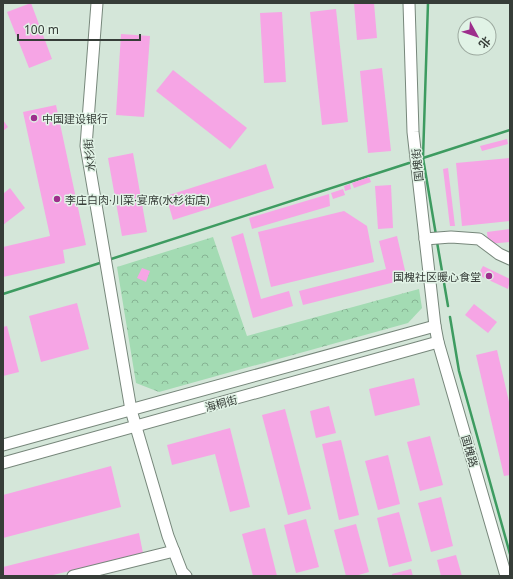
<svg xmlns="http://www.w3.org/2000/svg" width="513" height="579" font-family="'Noto Sans','Noto Sans SC',sans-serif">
	<defs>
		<pattern id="park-crowns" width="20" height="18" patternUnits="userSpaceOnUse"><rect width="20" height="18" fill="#a3dbb3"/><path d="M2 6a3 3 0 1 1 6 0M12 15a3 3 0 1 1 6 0" fill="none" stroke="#86b393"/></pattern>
	</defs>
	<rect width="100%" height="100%" fill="#d4e6d9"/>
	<path fill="url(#park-crowns)" d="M213,237L247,336L419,289L422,308L408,323L159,392L136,383L117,267Z"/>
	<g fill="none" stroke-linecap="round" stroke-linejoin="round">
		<g stroke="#3d9b60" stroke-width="2.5">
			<path d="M428,3L423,158L436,235"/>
			<path d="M423,158L510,130"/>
			<path d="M437,242L448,306"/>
			<path d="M108,260L409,163"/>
			<path d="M3,294L103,262"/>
			<path d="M450,317L459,371L510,554"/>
		</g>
	</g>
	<g fill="#f6a5e5">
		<path d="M31,3L52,59L29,68L7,12Z"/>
		<path d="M354,3H374L377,38L357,40Z"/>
		<path d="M336,9L348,122L322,125L310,12Z"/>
		<path d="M282,12L286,82L264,83L260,13Z"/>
		<path d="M121,34L150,36L144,117L116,115Z"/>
		<path d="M382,68L391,151L368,153L360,71Z"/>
		<path d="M173,70L247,128L230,149L156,91Z"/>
		<path d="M56,105L86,245L63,250L65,263L3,277V247L50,236L23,112Z"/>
		<path d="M3,120L8,127L3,131Z"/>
		<path d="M507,139L508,144L482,151L480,146Z"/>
		<path d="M133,153L147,232L122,236L108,158Z"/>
		<path d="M510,158V221L462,226L456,163Z"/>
		<path d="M266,164L274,188L173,220L166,196Z"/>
		<path d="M448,168L455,226H450L443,169Z"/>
		<path d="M369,177L371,182L354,188L352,183Z"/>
		<path d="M350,184L351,189L345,191L344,186Z"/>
		<path d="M391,185L393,228L378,229L375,186Z"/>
		<path d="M10,188L25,208L3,225V194Z"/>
		<path d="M343,189L345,195L333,199L331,193Z"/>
		<path d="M329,194L330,206L252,229L249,218Z"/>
		<path d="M344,211L367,226L374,262L271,287L258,232Z"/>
		<path d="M510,229V242L488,244L487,232Z"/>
		<path d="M243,233L261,299L289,291L293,306L253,318L231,237Z"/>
		<path d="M397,236L407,279L303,305L299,291L386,269L379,241Z"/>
		<path d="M483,266L510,279L508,289L478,275Z"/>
		<path d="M142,268L150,271L146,282L137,278Z"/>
		<path d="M77,303L89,349L41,362L29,316Z"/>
		<path d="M474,304L497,322L488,333L465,315Z"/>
		<path d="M7,326L19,372L3,376V327Z"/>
		<path d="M497,350L510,406V475L504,476L476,355Z"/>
		<path d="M414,378L420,405L375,416L369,389Z"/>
		<path d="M329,406L336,433L316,438L310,411Z"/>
		<path d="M285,409L311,509L288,515L262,415Z"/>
		<path d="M230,428L250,507L230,512L215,454L172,465L167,445Z"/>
		<path d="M430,436L443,485L420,491L407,442Z"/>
		<path d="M341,440L359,515L339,520L322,444Z"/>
		<path d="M388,455L400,504L378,510L365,461Z"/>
		<path d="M111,466L121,507L3,538V495Z"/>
		<path d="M441,497L453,546L431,552L418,503Z"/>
		<path d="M399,512L412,561L389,567L377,518Z"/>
		<path d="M306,519L319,567L296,573L284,525Z"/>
		<path d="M356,524L369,572L355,576H346L334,530Z"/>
		<path d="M265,528L277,576H253L242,534Z"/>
		<path d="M139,533L143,553L49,576H3V567Z"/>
		<path d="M456,555L462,576H441L437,560Z"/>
		<path d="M411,569L413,576H392V574Z"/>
	</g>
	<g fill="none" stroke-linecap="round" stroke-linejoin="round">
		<defs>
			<g id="minor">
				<path d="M97,3L86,146L131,410L168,536L182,572L186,576"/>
				<path d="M409,3L413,132L435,326L438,342L506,576"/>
				<path d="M425,239L451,237L479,239L499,254L510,259"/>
				<path d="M3,445L435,326"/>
				<path d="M3,463L438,342"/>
				<path d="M73,576L174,551"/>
			</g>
		</defs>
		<use href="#minor" stroke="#77877b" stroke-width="13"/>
		<use href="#minor" stroke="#fff" stroke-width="11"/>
	</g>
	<g fill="#9d2e8c" stroke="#e1f3e6" stroke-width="1.5">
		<circle cx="34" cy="118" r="4"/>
		<circle cx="57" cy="199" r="4"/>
		<circle cx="489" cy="276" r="4"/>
	</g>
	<g text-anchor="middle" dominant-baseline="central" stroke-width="3" stroke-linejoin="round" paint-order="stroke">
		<g font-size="11" fill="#363d38" stroke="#e1f3e6" text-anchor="start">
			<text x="42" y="118">中国建设银行</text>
			<text x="65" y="199">李庄白肉·川菜·宴席(水杉街店)</text>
			<text x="481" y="276" text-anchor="end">国槐社区暖心食堂</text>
		</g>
		<g font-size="11" fill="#363d38" stroke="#e1f3e6">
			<text transform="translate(89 155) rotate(-95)">水杉街</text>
			<text transform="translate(417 165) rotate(-96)">国槐街</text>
			<text transform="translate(221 403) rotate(-15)">海桐街</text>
			<text transform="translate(470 451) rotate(74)">国槐路</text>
		</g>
	</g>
	<rect width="513" height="579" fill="none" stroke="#363d38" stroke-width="8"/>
	<g transform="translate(477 36) rotate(130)"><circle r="19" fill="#e1f3e6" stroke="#9daaa0"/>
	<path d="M0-3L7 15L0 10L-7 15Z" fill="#9d2e8c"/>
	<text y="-6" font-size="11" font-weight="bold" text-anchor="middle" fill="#363d38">北</text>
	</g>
	<path d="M18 34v6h122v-6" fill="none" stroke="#363d38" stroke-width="2"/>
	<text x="24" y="34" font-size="12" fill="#363d38" stroke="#e1f3e6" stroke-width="3" paint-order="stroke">100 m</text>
</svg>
